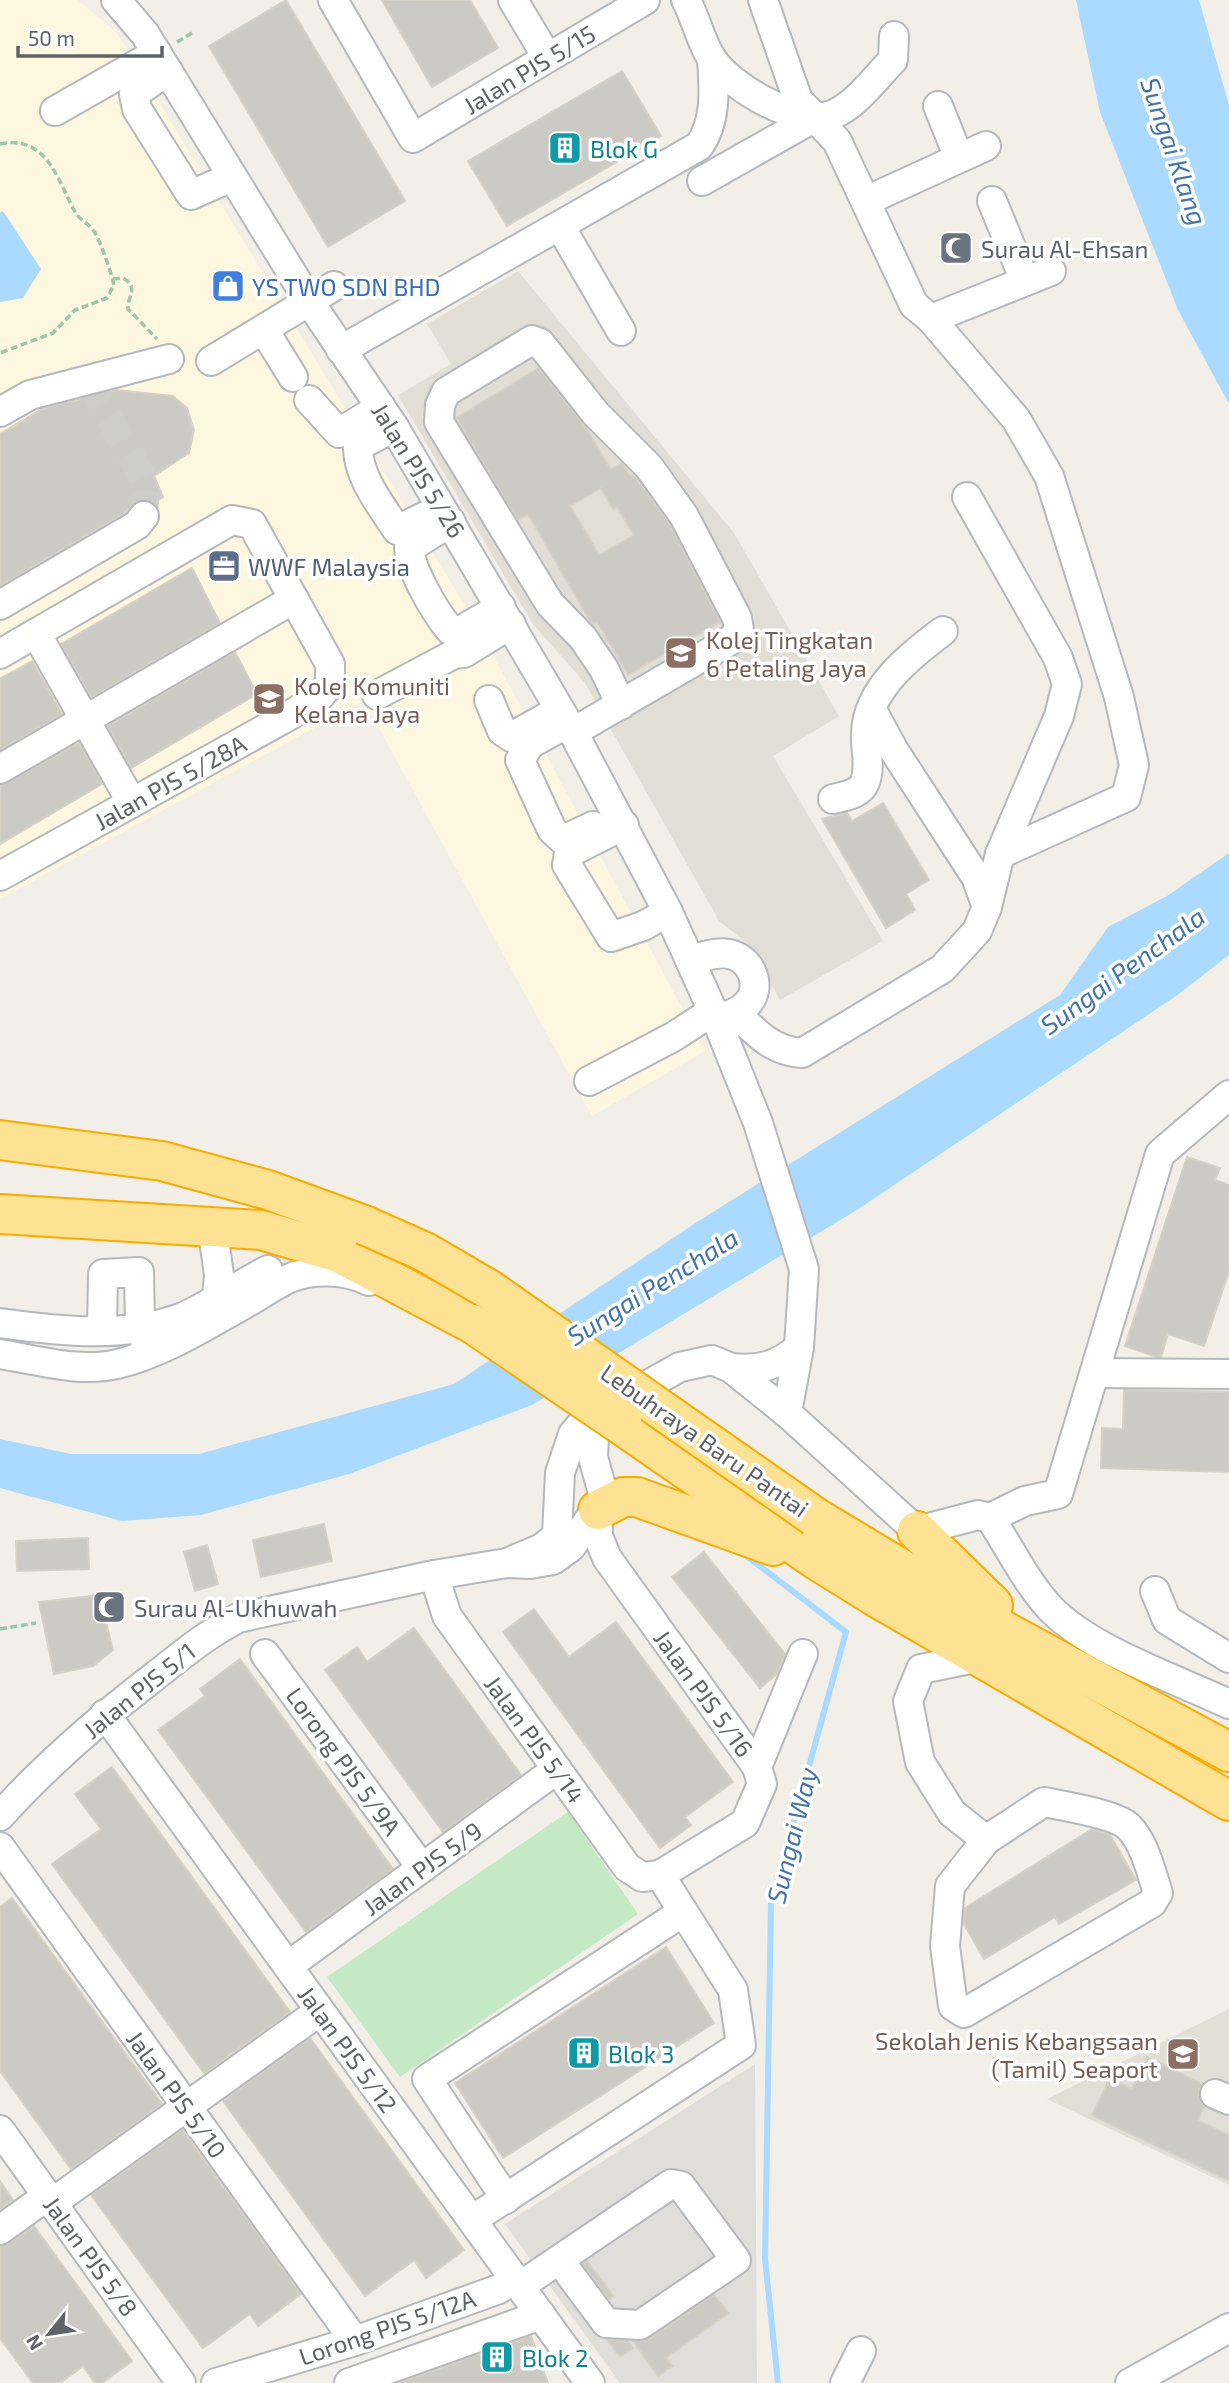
<svg xmlns="http://www.w3.org/2000/svg" width="1229" height="2383" font-family="'Exo 2',sans-serif">
	<rect width="100%" height="100%" fill="#f1efe8"/>
	<path fill="#fef7e0" d="M0,0H78L117,33L475,622L705,1051L592,1116L364,701L0,899Z"/>
	<path fill="#e0deda" d="M755,2064L757,2383H620L505,2224Z"/>
	<g fill="#e1ded6">
		<path d="M518,271L734,533L839,716L773,756L883,941L780,1000L748,944L719,921L585,683L532,623L398,395L451,364L427,324Z"/>
		<path d="M1229,2009V2185L1047,2099Z"/>
	</g>
	<path fill="#c5e8c5" d="M568,1812L638,1914L400,2077L327,1977Z"/>
	<g fill="#aadaff">
		<path d="M1076,0H1199L1229,105V404L1178,310L1100,112Z"/>
		<path d="M3,211L41,269L23,298L0,302V213Z"/>
		<path d="M1229,853V955L1176,996L857,1210L532,1405L349,1474L201,1515L122,1521L0,1488V1439L71,1454H199L454,1384L697,1222L1060,995L1108,927L1167,896Z"/>
	</g>
	<g fill="none" stroke-linecap="round" stroke-linejoin="round">
		<path stroke="#aadaff" stroke-width="6" d="M744,1554L846,1632L771,1904L765,2259L778,2383"/>
	</g>
	<g fill="#cccac5" stroke="#d6d1c6" stroke-width="2" fill-rule="evenodd">
		<path d="M286,0L405,201L328,247L209,46Z"/>
		<path d="M382,0H470L498,48L432,87Z"/>
		<path d="M622,71L661,136L507,226L468,161Z"/>
		<path d="M539,368L586,428L611,470L622,463L629,475L636,478L670,525L720,622L628,675L597,622L592,624L528,514L518,520L456,418ZM601,488L613,509L617,507L634,535L599,555L570,506Z"/>
		<path d="M117,390L173,396L187,408L194,430L189,453L154,476L163,497L154,503L137,501L126,512L0,586V434L42,409Z"/>
		<path d="M192,568L220,623L91,697L61,644Z"/>
		<path d="M235,652L257,694L131,768L108,726Z"/>
		<path d="M32,661L62,714L0,750V679Z"/>
		<path d="M79,743L102,784L0,844V786Z"/>
		<path d="M883,803L929,880L906,894L915,910L886,928L822,819L847,813L852,821Z"/>
		<path d="M1187,1157L1220,1168L1215,1180L1229,1185V1271L1204,1346L1168,1334L1161,1357H1157L1125,1346Z"/>
		<path d="M1124,1390L1229,1392V1472L1101,1468L1102,1428L1123,1429Z"/>
		<path d="M324,1524L332,1561L261,1577L253,1540Z"/>
		<path d="M88,1538L89,1569L17,1571L16,1541Z"/>
		<path d="M207,1545L218,1584L195,1591L184,1552Z"/>
		<path d="M704,1552L785,1654L776,1675L760,1688L672,1577Z"/>
		<path d="M99,1595L113,1650L93,1666L54,1674L39,1602Z"/>
		<path d="M534,1609L569,1657L616,1622L733,1782L685,1817L691,1825L660,1848L503,1632Z"/>
		<path d="M414,1628L521,1775L443,1832L325,1670L357,1647L367,1662Z"/>
		<path d="M240,1659L393,1869L306,1932L158,1730L205,1696L200,1689Z"/>
		<path d="M112,1767L290,2012L204,2073L52,1864L101,1829L75,1794Z"/>
		<path d="M1092,1829L1110,1835L1136,1880L1059,1924L1055,1917L984,1959L964,1924L965,1908Z"/>
		<path d="M12,1898L162,2104L71,2169L0,2071V1907Z"/>
		<path d="M666,1947L714,2023L503,2158L455,2083Z"/>
		<path d="M310,2038L464,2250L426,2278L414,2260L365,2296L223,2101Z"/>
		<path d="M1147,2057L1202,2084L1199,2095L1204,2106L1198,2120L1229,2135V2181L1092,2115L1110,2078L1132,2089Z"/>
		<path d="M182,2130L301,2294L258,2326L250,2314L203,2348L91,2195Z"/>
		<path d="M0,2181L13,2200L0,2209Z"/>
		<path d="M34,2226L132,2361L102,2383H95L83,2366L60,2383H33L0,2338V2246L10,2243Z"/>
		<path d="M587,2261L613,2296L609,2299L583,2264Z"/>
		<path d="M714,2295L728,2313L666,2358L672,2366L658,2376L633,2341L649,2339Z"/>
		<path d="M531,2336L548,2383H399Z"/>
		<path d="M607,2340L627,2341L633,2348L620,2357Z"/>
	</g>
	<g fill="none" stroke-linecap="round" stroke-linejoin="round">
		<path stroke="#ccccc8" stroke-width="28" stroke-dasharray="28 14" stroke-linecap="butt" d="M88,380L146,483L144,516"/>
		<defs>
			<g id="minor">
				<path d="M116,0L145,34L309,301L394,427L573,732L668,912L716,1018L758,1123L804,1269L799,1347L787,1413"/>
				<path d="M333,0L413,138L645,0"/>
				<path d="M513,0L547,57"/>
				<path d="M686,0C696,18 701,43 712,59C730,87 801,129 834,114C857,104 876,77 893,60L894,36"/>
				<path d="M763,0L798,100L837,141L914,305L931,319L1016,419L1049,476L1119,697L1134,765L1126,797L1000,854"/>
				<path d="M168,71L134,94L137,109L191,195L232,177"/>
				<path d="M938,106L959,158"/>
				<path d="M55,111L157,53"/>
				<path d="M702,181L815,117"/>
				<path d="M866,201L986,146"/>
				<path d="M992,201L1025,281"/>
				<path d="M560,226L621,331"/>
				<path d="M931,319L1051,271"/>
				<path d="M264,330L293,377"/>
				<path d="M341,350L699,146C717,121 714,88 712,59"/>
				<path d="M211,361L334,286"/>
				<path d="M309,400L339,433L381,407"/>
				<path d="M0,412L30,395L169,359"/>
				<path d="M394,427L358,446C357,476 381,505 397,530L440,509"/>
				<path d="M451,522L409,548C411,571 435,612 450,630L458,632L501,607"/>
				<path d="M0,605L137,525L144,516"/>
				<path d="M36,633L132,803"/>
				<path d="M0,654L232,520L252,524L330,664V684L319,697L292,714L0,876"/>
				<path d="M377,695L454,654L464,653L511,624"/>
				<path d="M489,700L502,731L511,737L547,717"/>
				<path d="M872,710L893,749L976,877L987,907"/>
				<path d="M568,723L530,744L520,760L552,830L563,840L593,826"/>
				<path d="M573,732L731,640L739,631L737,618L684,516L649,467L596,414L540,343L532,340L446,392L440,405L439,422L550,604L583,638L604,669L621,705"/>
				<path d="M0,769L294,599"/>
				<path d="M833,799C844,796 860,795 865,782C871,767 865,749 866,733C867,689 911,655 943,631"/>
				<path d="M624,825L569,853L567,865L611,937L643,926L668,912"/>
				<path d="M690,960C703,957 720,950 733,955C752,961 762,987 748,1003C740,1012 730,1015 719,1018"/>
				<path d="M736,1013C756,1033 772,1051 802,1053L942,969L977,931L987,907L1000,854L1059,716L1067,684L1058,658L967,497"/>
				<path d="M589,1081L673,1037L713,1011"/>
				<path d="M212,1225L219,1275L217,1297"/>
				<path d="M0,1323C58,1331 127,1339 183,1317C209,1306 242,1283 268,1270"/>
				<path d="M102,1329L103,1274L139,1272L140,1328L147,1345"/>
				<path d="M0,1354C37,1360 80,1373 117,1364C163,1353 207,1325 248,1302C262,1294 276,1284 290,1278C314,1268 346,1270 369,1281"/>
				<path d="M731,1368C758,1371 779,1366 799,1347"/>
				<path d="M1095,1373L1229,1374"/>
				<path d="M990,1518C1010,1548 1026,1582 1050,1608C1090,1650 1176,1679 1229,1704"/>
				<path d="M507,1563L542,1548L557,1536L560,1473L573,1434L585,1420L680,1367L712,1360L731,1368L787,1413L917,1531L978,1515L990,1518L1025,1501L1058,1494L1160,1154L1229,1095"/>
				<path d="M434,1575L447,1616L627,1867L642,1877L660,1875L745,1823L762,1784L757,1767L607,1558L598,1536V1510"/>
				<path d="M1155,1591L1167,1620L1229,1658"/>
				<path d="M265,1654L422,1868"/>
				<path d="M980,1657L921,1669L908,1701L920,1762L952,1813L986,1840"/>
				<path d="M105,1714L590,2383"/>
				<path d="M757,1767L803,1654"/>
				<path d="M1044,1802C1063,1806 1116,1814 1129,1827C1145,1844 1151,1872 1158,1893L1152,1903L964,2013L953,2006L945,1946L950,1886L986,1840Z"/>
				<path d="M0,1816C47,1764 99,1719 155,1676C182,1655 207,1634 238,1618L434,1575L507,1563L530,1564L553,1560L571,1547L604,1497L593,1457L594,1435L604,1408"/>
				<path d="M0,1847L355,2341"/>
				<path d="M288,1966L557,1769"/>
				<path d="M1215,2094L1229,2100"/>
				<path d="M0,2130L181,2383"/>
				<path d="M506,2199L427,2079L683,1912"/>
				<path d="M52,2203L320,2011"/>
				<path d="M472,2220L741,2045L733,1990L660,1875"/>
				<path d="M0,2230L47,2196"/>
				<path d="M520,2286L671,2184L681,2186L736,2260L640,2325L606,2323L560,2261"/>
				<path d="M216,2383L355,2341L499,2289L515,2279"/>
				<path d="M349,2383L541,2315"/>
				<path d="M845,2383L861,2351"/>
				<path d="M1130,2383L1229,2328"/>
			</g>
			<g id="highway">
				<path d="M0,1140L162,1161L268,1190L364,1225"/>
				<path d="M0,1214L261,1230L339,1253L473,1324"/>
				<path d="M623,1426L815,1559L876,1597L1229,1801"/>
				<path d="M598,1510L623,1497H637L773,1546"/>
				<path d="M815,1517L1008,1633L1229,1752"/>
				<path d="M917,1531L993,1605"/>
			</g>
		</defs>
		<use href="#minor" stroke="#b5b8bc" stroke-width="32"/>
		<use href="#highway" stroke="#f9ab00" stroke-width="42"/>
		<g stroke="#9cc7a9" stroke-width="3.5" stroke-dasharray="7 3.5" stroke-linecap="butt">
			<path d="M177,42L192,33"/>
			<path d="M0,144C46,134 58,180 74,210C79,220 87,222 93,230C99,236 112,275 114,285L107,298L75,310L53,333L0,353"/>
			<path d="M113,279L123,278C140,288 127,296 128,309L157,339"/>
			<path d="M0,1629L36,1623"/>
		</g>
		<use href="#minor" stroke="#fff" stroke-width="28"/>
		<use href="#highway" stroke="#fde293" stroke-width="38"/>
		<defs>
			<g id="highway-bridge">
				<path d="M364,1225L425,1252L490,1290L815,1517"/>
				<path d="M473,1324L623,1426"/>
			</g>
		</defs>
		<use href="#highway-bridge" stroke="#f9ab00" stroke-width="42" stroke-linecap="butt"/>
		<use href="#highway-bridge" stroke="#fde293" stroke-width="38"/>
	</g>
	<defs>
		<symbol id="building-square" viewBox="-11 -11 22 22"><rect x="-9" y="-9" width="18" height="18" rx="4" fill="#0f9aa8" stroke="#fff"/><path d="M-4-6H4V6H1V3H-1V6H-4ZM-2.5-4.3h1.7v1.8h-1.7ZM.8-4.3h1.7v1.8H.8ZM-2.5-1h1.7V.8h-1.7ZM.8-1h1.7V.8H.8Z" fill="#fff"/></symbol>
		<symbol id="mosque-square" viewBox="-11 -11 22 22"><rect x="-9" y="-9" width="18" height="18" rx="4" fill="#6b7280" stroke="#fff"/><path d="M3.5-4.9A6 6 0 1 0 3.5 4.9A5 5 0 1 1 3.5-4.9Z" fill="#fff"/></symbol>
		<symbol id="shop-square" viewBox="-11 -11 22 22"><rect x="-9" y="-9" width="18" height="18" rx="4" fill="#3f7fe0" stroke="#fff"/><path d="M-5-2.5h2.3a2.7 3.5 0 0 1 5.4 0H5L5.5 6h-11ZM-1.5-2.5h3a1.5 2.3 0 0 0-3 0Z" fill="#fff"/></symbol>
		<symbol id="office-square" viewBox="-11 -11 22 22"><rect x="-9" y="-9" width="18" height="18" rx="4" fill="#5c6f8a" stroke="#fff"/><path d="M-6-3h4V-5.5h4V-3h4V5H-6ZM-1-4.5V-3h2v-1.5ZM-6 0V1H6V0Z" fill="#fff"/></symbol>
		<symbol id="university-square" viewBox="-11 -11 22 22"><rect x="-9" y="-9" width="18" height="18" rx="4" fill="#8d6e63" stroke="#fff"/><path d="M0-5L7-2L0 1L-7-2ZM-4 1L0 2.5L4 1V4Q0 6-4 4Z" fill="#fff"/></symbol>
		<symbol id="school-square" viewBox="-11 -11 22 22"><rect x="-9" y="-9" width="18" height="18" rx="4" fill="#8d6e63" stroke="#fff"/><path d="M0-5L7-2L0 1L-7-2ZM-4 1L0 2.5L4 1V4Q0 6-4 4Z" fill="#fff"/></symbol>
	</defs>
	<g fill-rule="evenodd">
		<use href="#building-square" x="546" y="129" width="38" height="38"/>
		<use href="#mosque-square" x="937" y="229" width="38" height="38"/>
		<use href="#shop-square" x="209" y="267" width="38" height="38"/>
		<use href="#office-square" x="205" y="547" width="38" height="38"/>
		<use href="#university-square" x="662" y="634" width="38" height="38"/>
		<use href="#university-square" x="250" y="680" width="38" height="38"/>
		<use href="#mosque-square" x="90" y="1588" width="38" height="38"/>
		<use href="#building-square" x="565" y="2034" width="38" height="38"/>
		<use href="#school-square" x="1164" y="2035" width="38" height="38"/>
		<use href="#building-square" x="478" y="2338" width="38" height="38"/>
	</g>
	<g text-anchor="middle" dominant-baseline="central" stroke-width="7" stroke-linejoin="round" paint-order="stroke">
		<g font-size="24" fill="#5f6368" stroke="#fff">
			<text transform="translate(529 69) rotate(-31)">Jalan PJS 5/15</text>
			<text transform="translate(419 470) rotate(58)">Jalan PJS 5/26</text>
			<text transform="translate(170 782) rotate(-29)">Jalan PJS 5/28A</text>
			<text transform="translate(705 1440) rotate(35)">Lebuhraya Baru Pantai</text>
			<text transform="translate(139 1690) rotate(-39)">Jalan PJS 5/1</text>
			<text transform="translate(704 1693) rotate(54)">Jalan PJS 5/16</text>
			<text transform="translate(535 1739) rotate(54)">Jalan PJS 5/14</text>
			<text transform="translate(344 1761) rotate(54)">Lorong PJS 5/9A</text>
			<text transform="translate(422 1868) rotate(-36)">Jalan PJS 5/9</text>
			<text transform="translate(348 2049) rotate(54)">Jalan PJS 5/12</text>
			<text transform="translate(177 2094) rotate(54)">Jalan PJS 5/10</text>
			<text transform="translate(91 2256) rotate(54)">Jalan PJS 5/8</text>
			<text transform="translate(387 2327) rotate(-19)">Lorong PJS 5/12A</text>
		</g>
		<g font-size="24" fill="#0d838f" stroke="#fff" text-anchor="start">
			<text x="590" y="148">Blok G</text>
			<text x="608" y="2053">Blok 3</text>
			<text x="522" y="2357">Blok 2</text>
		</g>
		<g font-size="24" fill="#5b616d" stroke="#fff" text-anchor="start">
			<text x="981" y="248">Surau Al-Ehsan</text>
			<text x="134" y="1607">Surau Al-Ukhuwah</text>
		</g>
		<g font-size="24" fill="#366cbe" stroke="#fff" text-anchor="start">
			<text x="252" y="286">YS TWO SDN BHD</text>
		</g>
		<g font-size="24" fill="#4e5e75" stroke="#fff" text-anchor="start">
			<text x="248" y="566">WWF Malaysia</text>
		</g>
		<g font-size="24" fill="#785e54" stroke="#fff" text-anchor="start">
			<text x="706" y="639">Kolej Tingkatan<tspan x="706" dy="28">6 Petaling Jaya</tspan></text>
			<text x="294" y="685">Kolej Komuniti<tspan x="294" dy="28">Kelana Jaya</tspan></text>
			<text x="1158" y="2040" text-anchor="end">Sekolah Jenis Kebangsaan<tspan x="1158" dy="28">(Tamil) Seaport</tspan></text>
		</g>
		<g font-size="26" font-style="italic" fill="#4174aa" stroke="#fff">
			<text transform="translate(1175 151) rotate(71)">Sungai Klang</text>
			<text transform="translate(1122 970) rotate(-36)">Sungai Penchala</text>
			<text transform="translate(652 1286) rotate(-32)">Sungai Penchala</text>
			<text transform="translate(791 1835) rotate(-76)">Sungai Way</text>
		</g>
	</g>
	<g transform="translate(49 2334) rotate(240)" stroke="#ffffff" stroke-width="5" paint-order="stroke">
	<path d="M0-5L12 26L0 18L-12 26Z" fill="#5f6368"/>
	<text y="-10" font-size="19" font-weight="bold" text-anchor="middle" fill="#5f6368">N</text>
	</g>
	<path d="M18 46v10h144v-10" fill="none" stroke="#5f6368" stroke-width="3.5"/>
	<text x="28" y="46" font-size="21" fill="#5f6368" stroke="#ffffff" stroke-width="5" paint-order="stroke">50 m</text>
</svg>
